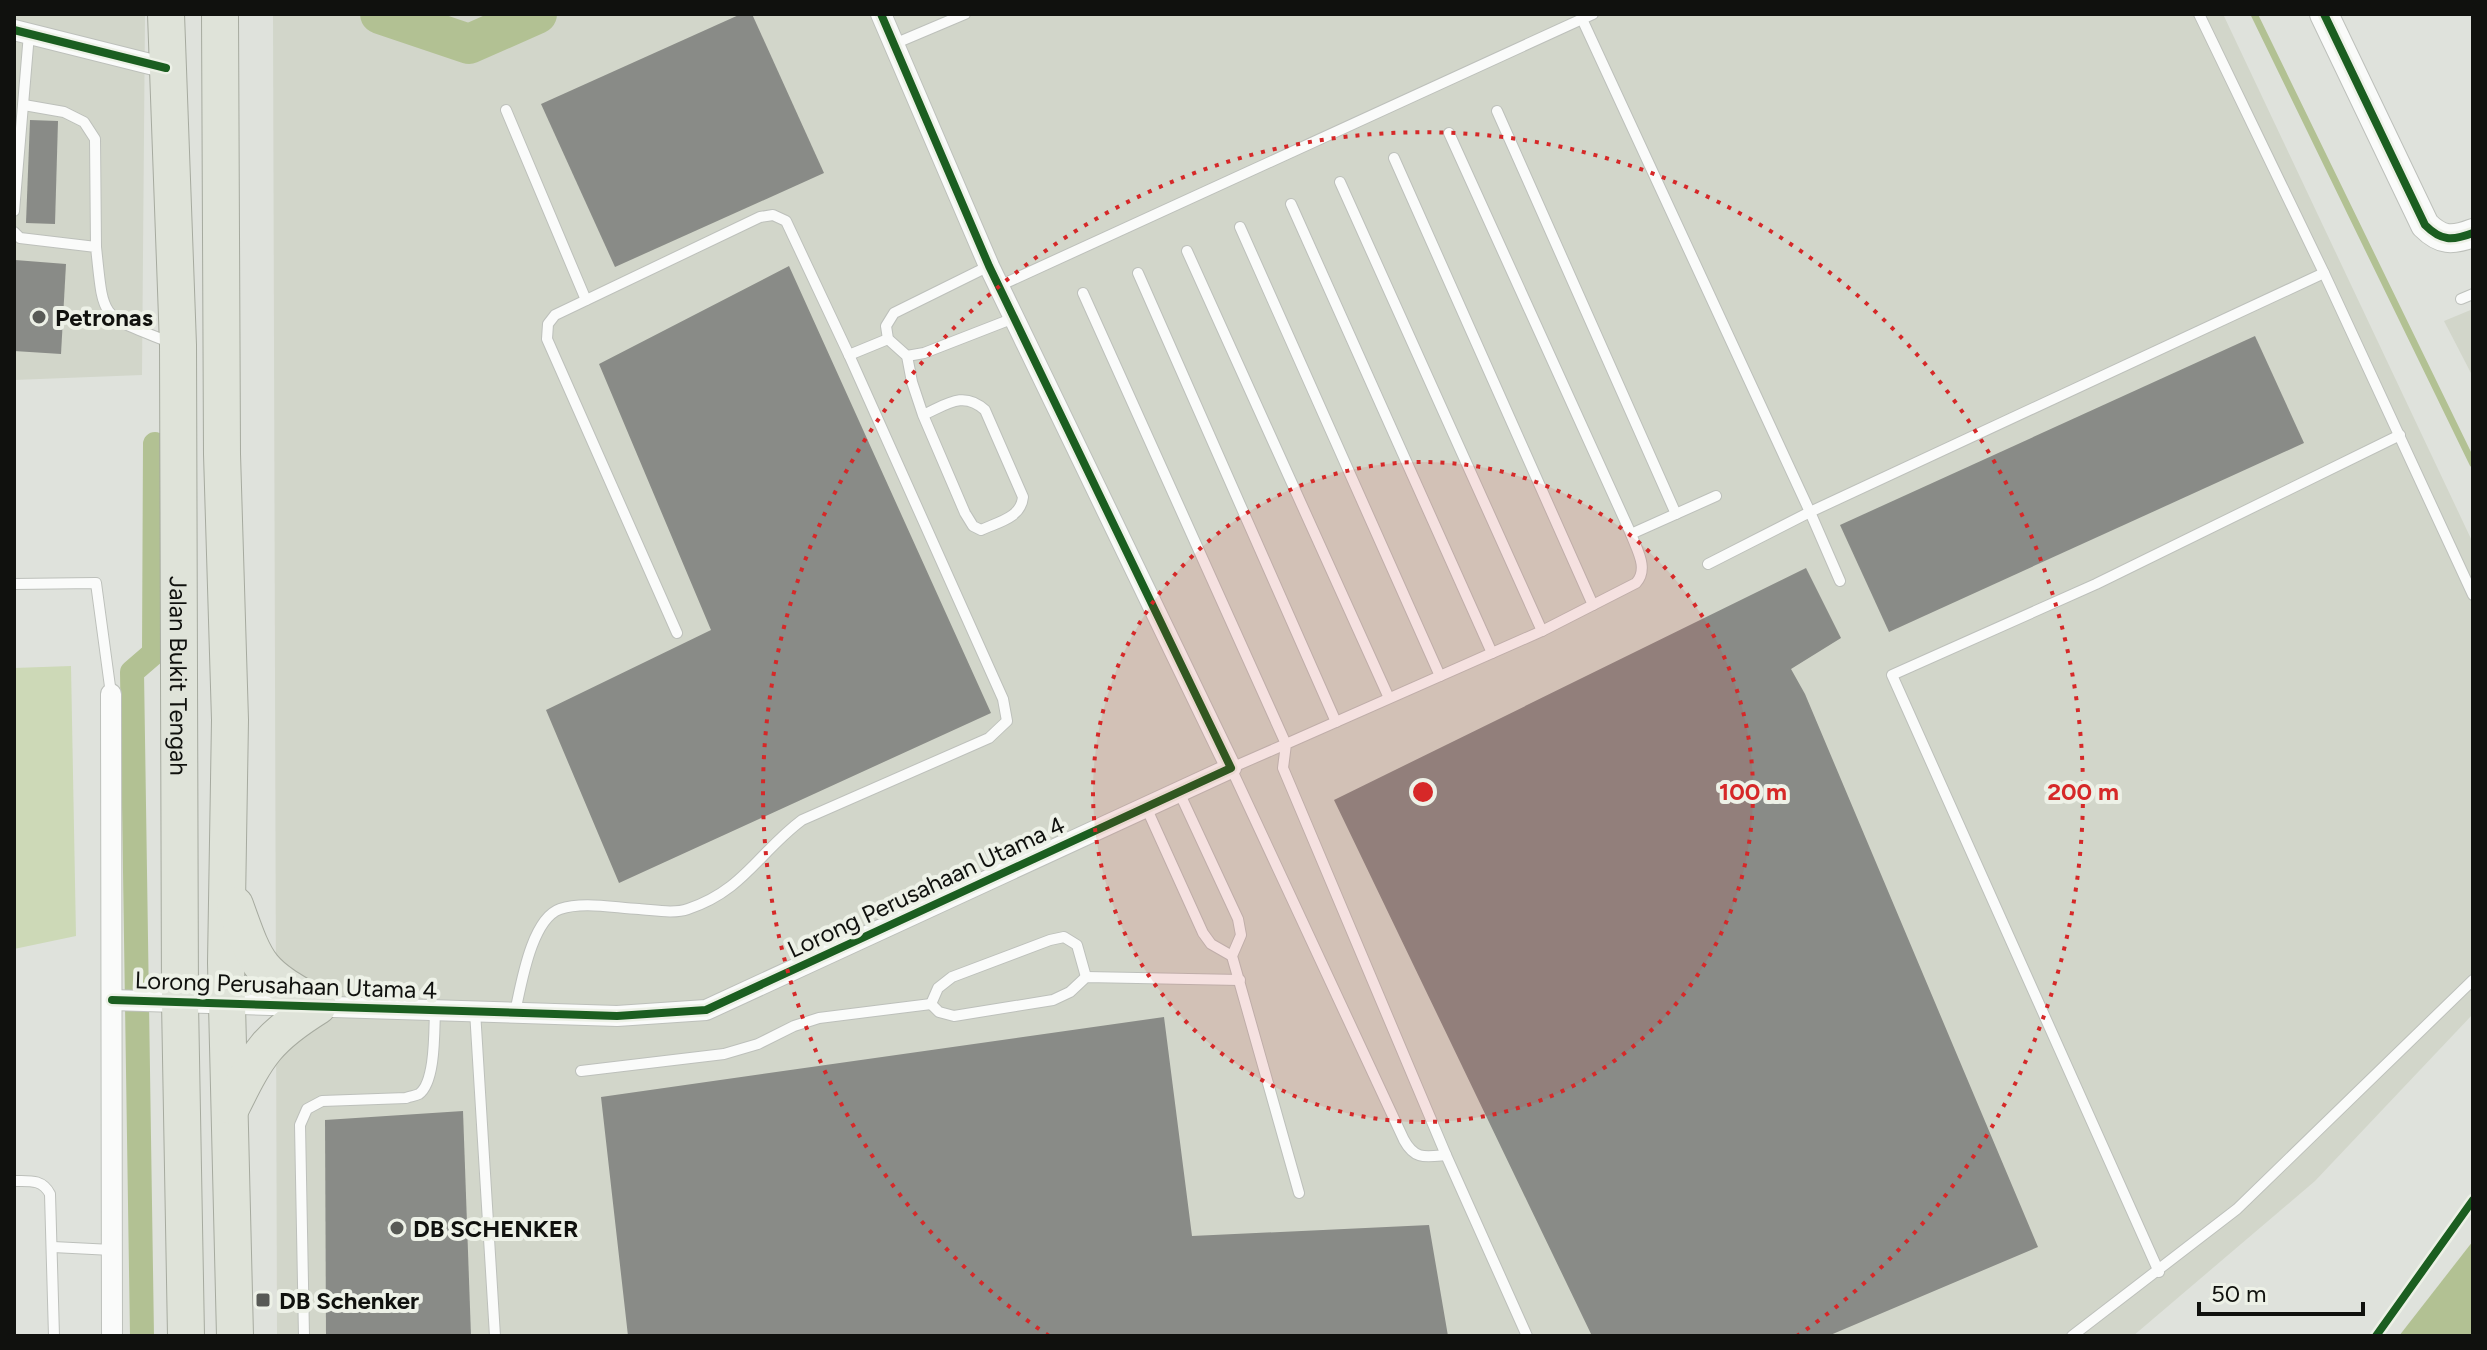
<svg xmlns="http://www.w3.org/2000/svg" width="2487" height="1350" font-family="Figtree,sans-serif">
	<rect width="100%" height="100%" fill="#dfe2dc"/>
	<g fill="#d2d6ca">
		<path d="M14,14H145L142,375L14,380Z"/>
		<path d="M273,14H2223L2473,543V1014L2315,1181L2133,1336H277Z"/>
		<path d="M2473,309V377L2444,321Z"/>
	</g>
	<path fill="#cdd9b7" d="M71,666L76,936L14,949V668Z"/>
	<path fill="#b2c193" d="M2473,1241V1336H2399Z"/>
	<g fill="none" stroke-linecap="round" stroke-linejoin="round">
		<path stroke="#b2c193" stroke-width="7" d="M2254,14L2473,464"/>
		<path stroke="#b2c193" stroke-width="24" d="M142,1336L132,672L154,653L155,444"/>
		<path stroke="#b2c193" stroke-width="40" d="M380,14L469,44L537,14"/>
	</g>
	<g fill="#898b87">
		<path d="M741,14H752L824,173L615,267L541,104Z"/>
		<path d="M30,120L58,121L55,224L26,223Z"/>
		<path d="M15,260L66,264L61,354L14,351Z"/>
		<path d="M789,266L991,713L619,883L546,710L711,630L599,364Z"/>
		<path d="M2255,336L2304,443L1889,632L1840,525Z"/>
		<path d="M1806,568L1841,638L1791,669L1805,694L2038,1247L1828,1336H1592L1334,800Z"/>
		<path d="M1164,1017L1192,1236L1429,1225L1448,1336H628L601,1097Z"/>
		<path d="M463,1111L471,1336H326L325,1120Z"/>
	</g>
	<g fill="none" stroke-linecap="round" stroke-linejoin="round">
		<defs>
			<g id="lane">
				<path d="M2199,14L2324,273L2473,595"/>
				<path d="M1582,19L1810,512L2324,273"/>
				<path d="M894,44L965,14"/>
				<path d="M24,105L64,112L84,122L95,139L96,247"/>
				<path d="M506,110L586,300"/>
				<path d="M1497,111L1676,514"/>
				<path d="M1449,133L1631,534C1637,550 1649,569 1636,583L1542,631L1286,744L1283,768L1446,1155L1527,1336"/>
				<path d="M1394,158L1593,605"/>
				<path d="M1340,182L1542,631"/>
				<path d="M1291,204L1492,653"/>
				<path d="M14,211L29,34"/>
				<path d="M1240,227L1440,676"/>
				<path d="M14,232L20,238L96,247C104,322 99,314 169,342"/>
				<path d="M1187,251L1389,698"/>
				<path d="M1138,273L1336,722"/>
				<path d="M999,286L1593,14"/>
				<path d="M1083,293L1286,744L1231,768L1404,1140C1415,1160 1425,1157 1446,1155"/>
				<path d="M2461,299L2473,294"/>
				<path d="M907,356L924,353L1014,318"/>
				<path d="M923,415C946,405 963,390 985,410L1023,497C1021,518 998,522 981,530L973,526L965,513L923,415L912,382L907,356L888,339L886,326L894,313L989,266"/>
				<path d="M1631,534L1716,496"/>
				<path d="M1708,564L1810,512L1840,581"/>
				<path d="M14,584L96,583L111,694"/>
				<path d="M677,633L547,339L548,324L555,315L760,217L773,215L786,221L849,355L888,339"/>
				<path d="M1179,792L1238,919L1241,935L1232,956L1299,1193"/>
				<path d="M1146,807L1203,933L1211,944L1232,956"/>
				<path d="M931,1004L939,1012L954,1016L1053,1000L1070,992L1086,977L1240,980"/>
				<path d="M931,1004L938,988L952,977L1050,940L1064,937L1077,945L1086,977"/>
				<path d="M475,1011L495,1336"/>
				<path d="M515,1012C521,986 531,919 560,909C583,901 615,908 639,909C654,910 674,914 688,909C743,891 759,852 802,820L989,738L1007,721L1003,699L849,355"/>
				<path d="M581,1071L724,1054L758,1044L794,1026L819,1018L931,1004"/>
				<path d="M14,1181C30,1181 42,1179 50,1194L54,1336"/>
				<path d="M53,1247L112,1250"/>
				<path d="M2159,1272L1892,675L2096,584L2400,435"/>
				<path d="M304,1336L300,1125L307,1109L322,1101L406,1098C411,1096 415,1096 419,1094C436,1082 434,1029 435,1010"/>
				<path d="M2072,1336L2237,1209L2473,980"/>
			</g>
			<g id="street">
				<path d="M14,30L166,68"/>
				<path d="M111,694L112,1336"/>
				<path d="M112,1000L617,1016L706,1010L1231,768L989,266L881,14"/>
			</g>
			<path id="secondary" d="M2324,14L2425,225C2441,241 2452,241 2473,233"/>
			<g id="highway">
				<path id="s1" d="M166,14L178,345L180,1002L186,1336"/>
				<path d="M220,14L222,454L230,720L226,963L235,1336"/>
				<path d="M232,1106C258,1053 268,1037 318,1006C259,972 258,970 235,905"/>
			</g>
		</defs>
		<use href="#lane" stroke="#bdc0bb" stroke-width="12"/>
		<use href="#street" stroke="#bdc0bb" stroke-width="22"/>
		<use href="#secondary" stroke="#bdc0bb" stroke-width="30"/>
		<use href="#highway" stroke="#a6aa9f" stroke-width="38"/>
		<use href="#lane" stroke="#fafbfa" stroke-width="10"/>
		<use href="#street" stroke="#fafbfa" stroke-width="20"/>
		<use href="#secondary" stroke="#fafbfa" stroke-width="28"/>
		<use href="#highway" stroke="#dfe3d9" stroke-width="36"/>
		<defs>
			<g id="cycleway">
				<path d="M2324,14L2425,225C2441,241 2452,241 2473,233"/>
				<path d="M14,30L166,68"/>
				<path d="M112,1000L617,1016L706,1010L1231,768L989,266L881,14"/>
				<path d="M2376,1336L2473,1200"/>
			</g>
		</defs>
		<use href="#cycleway" stroke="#edf1e7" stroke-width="13"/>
		<use href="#cycleway" stroke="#1b5e20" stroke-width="8"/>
	</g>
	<circle cx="1423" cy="792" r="330" fill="#d62828" fill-opacity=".12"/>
	<g fill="none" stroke="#d62828" stroke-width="4" stroke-dasharray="4 8">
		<circle cx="1423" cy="792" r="330"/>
		<path d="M1049 1336A660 660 0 1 1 1797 1336"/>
	</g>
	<g fill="#585a56" stroke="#edf1e7" stroke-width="3">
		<circle cx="39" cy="317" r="8"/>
		<circle cx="397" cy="1228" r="8"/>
		<rect x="255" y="1292" width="16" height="16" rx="4"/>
	</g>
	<g text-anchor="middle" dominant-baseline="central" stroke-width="8" stroke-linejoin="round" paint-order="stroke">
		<g font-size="24" font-weight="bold" fill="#10110e" stroke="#edf1e7" text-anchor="start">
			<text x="55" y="317">Petronas</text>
			<text x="413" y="1228">DB SCHENKER</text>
			<text x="279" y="1300">DB Schenker</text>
		</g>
		<g font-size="24" fill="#10110e" stroke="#edf1e7">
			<text stroke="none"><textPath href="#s1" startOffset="662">Jalan Bukit Tengah</textPath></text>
			<text transform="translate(926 887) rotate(-25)">Lorong Perusahaan Utama 4</text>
			<text transform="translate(286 985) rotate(2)">Lorong Perusahaan Utama 4</text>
		</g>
	</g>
	<circle cx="1423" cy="792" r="12" fill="#d62828" stroke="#edf1e7" stroke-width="4"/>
	<g font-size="24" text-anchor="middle" font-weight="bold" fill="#d62828" stroke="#edf1e7" stroke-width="8" stroke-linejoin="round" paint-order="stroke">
		<text x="1753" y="800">100 m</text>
		<text x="2083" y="800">200 m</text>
	</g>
	<rect width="2487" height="1350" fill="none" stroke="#10110e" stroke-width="32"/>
	<path d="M2199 1302v12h164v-12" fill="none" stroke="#10110e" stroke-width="4"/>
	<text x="2211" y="1302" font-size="24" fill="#10110e" stroke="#edf1e7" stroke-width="6" paint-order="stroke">50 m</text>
</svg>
